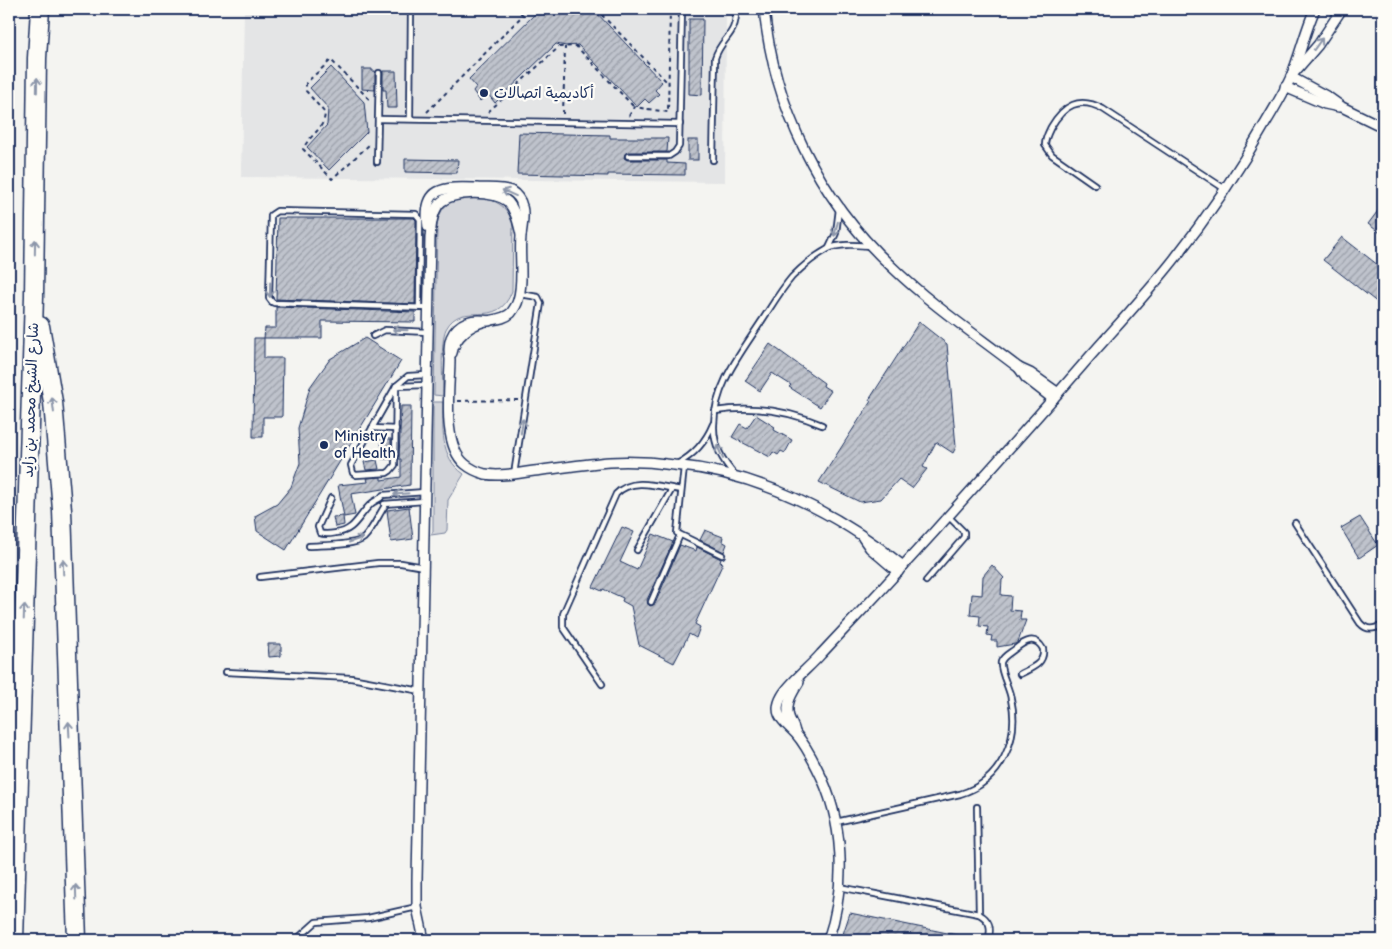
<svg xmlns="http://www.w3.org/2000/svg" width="1392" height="949" font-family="'Balsamiq Sans','Playpen Sans Arabic',sans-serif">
	<defs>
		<pattern id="building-hatch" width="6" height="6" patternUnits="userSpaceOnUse" patternTransform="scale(1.25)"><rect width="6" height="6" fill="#bfc3cc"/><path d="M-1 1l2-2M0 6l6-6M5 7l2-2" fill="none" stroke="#9a9fa9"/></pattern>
	</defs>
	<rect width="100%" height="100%" fill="#f4f4f1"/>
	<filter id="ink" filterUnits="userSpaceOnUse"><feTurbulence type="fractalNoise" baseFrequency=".02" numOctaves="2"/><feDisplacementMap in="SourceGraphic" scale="10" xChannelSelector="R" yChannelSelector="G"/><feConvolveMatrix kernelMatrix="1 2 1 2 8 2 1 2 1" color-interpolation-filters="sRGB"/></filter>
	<g filter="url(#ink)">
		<path fill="#e4e5e6" d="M244,9H726L725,182L241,177Z"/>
		<g fill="#d4d6db" stroke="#78829c">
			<path d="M455,199C481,197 500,195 513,221L512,291C497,332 462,298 446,329C440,342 443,380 443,396L434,395L437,227C438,214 443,206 455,199Z"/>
			<path d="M433,402H443C443,428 439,457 464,474L448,500L447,530L445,533L431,535L433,531Z"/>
		</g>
		<g fill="url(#building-hatch)" stroke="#1b2f5e">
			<path d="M540,9H593L662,82L655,90L659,94L649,103L645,99L637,107L578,45L566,46L556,44L495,103L488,94L480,101L473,91L476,87L469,79Z"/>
			<path d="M689,19H703L702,95L689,94Z"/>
			<path d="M331,67L364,102L367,132L329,170L307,147L327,125L328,108L310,88Z"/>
			<path d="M362,69H372V71H375V90L362,89Z"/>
			<path d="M383,71H396L397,108H387L386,90H383Z"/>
			<path d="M519,133L610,135V138H668L667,152H628L625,154L624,158L628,160H667V163L685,164V175L608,174V176L517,174Z"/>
			<rect x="688" y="140" width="10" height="20"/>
			<path d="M405,159L458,160L457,173L405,172Z"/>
			<path d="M1383,204V235L1368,224Z"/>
			<path d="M278,218H414L416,220L415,304L276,299Z"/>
			<path d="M1342,237L1383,269V307L1323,260Z"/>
			<path d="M276,307L415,312V322L322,321V338H264L265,328H276Z"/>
			<path d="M919,322L947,344L956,447L953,453L936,442L923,467L927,469L912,488L899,479L881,499L860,502L819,482L871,401L869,400Z"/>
			<path d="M254,338H264V358H283L282,417H263V437H253Z"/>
			<path d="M365,338L401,361L286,550L257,531L255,516L277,504L291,487L300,463L298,428L310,387L330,359Z"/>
			<path d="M770,344L824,383L823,386L831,391L820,407L789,387L791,385L772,373L760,391L745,381Z"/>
			<path d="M401,406H411L410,485L351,494L355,515L344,517L338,485L368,482L367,478L381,477V480L401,477V459H399Z"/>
			<path d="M756,415L775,427L774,430L792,440L785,453L781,451L778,455L773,452L770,457L732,437L740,424L747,428Z"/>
			<path d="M381,439H391V459H382Z"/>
			<path d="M377,460L379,469L366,470L364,462Z"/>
			<path d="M409,507L413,539L391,542L387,510Z"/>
			<path d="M343,516L344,525L335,527L333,517Z"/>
			<path d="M1360,517L1378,545L1359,558L1341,528Z"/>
			<path d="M622,527L634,532L620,562L637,570L653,534L673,542L647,600L648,604L650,606L655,604L680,545L696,551L697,547L721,559L720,562L723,563L695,624L700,627L696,638L689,634L674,663L639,645L631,606L622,601L623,598L603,589L602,591L593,587Z"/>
			<path d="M705,530L723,537L722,541L727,544L724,552L700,540Z"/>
			<path d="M992,565L1004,578L1002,580L1001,595L1011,596L1010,610L1021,611L1020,620H1026L1018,642L1015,644L997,647V641H991L992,636L987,635L988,627L979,626L980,616L970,615L972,594L982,595L983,576Z"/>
			<path d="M268,644H281V656L269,657Z"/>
			<path d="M850,913L962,936V940H841Z"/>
		</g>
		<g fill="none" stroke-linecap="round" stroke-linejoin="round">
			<defs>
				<g id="service">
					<path d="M378,119L680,124"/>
					<path d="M410,119L411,9"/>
					<path d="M628,156H669L675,152L679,146L682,9"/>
					<path d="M713,160L715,58C722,36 737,37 736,9"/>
					<path d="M377,162L379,73"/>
					<path d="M1095,185L1052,155L1045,145C1045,138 1048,133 1051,127C1064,105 1079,96 1103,109L1225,189"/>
					<path d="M829,248L836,233L839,209"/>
					<path d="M419,308L420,219L416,214L277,211L271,215L269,298L272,302L274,303L428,308"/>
					<path d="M373,336L385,330L428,332"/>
					<path d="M396,386L395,465L390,471L387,473L356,475L353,473L351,465Z"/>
					<path d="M396,386L408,376L427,375"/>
					<path d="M396,386L427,385"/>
					<path d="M715,411C753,405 787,410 822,425"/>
					<path d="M372,428L396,429"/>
					<path d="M677,464C694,455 706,441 713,424"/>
					<path d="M684,467L677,533L722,555"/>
					<path d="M514,474L541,303L538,297L520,294"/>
					<path d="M736,476C723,462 713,445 714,425C714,386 741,353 761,322C771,307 780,291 792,277C802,267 815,256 828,249C840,243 857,245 870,246"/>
					<path d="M331,498L318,527L320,533C325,535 330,534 336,533C355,531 358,516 371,504C375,500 380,500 383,495L425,492"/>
					<path d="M384,504L424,501"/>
					<path d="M1295,523L1360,623C1367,631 1374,629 1383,625"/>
					<path d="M309,546C322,545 355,546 364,538C373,529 379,514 386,504"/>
					<path d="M637,550L672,489"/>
					<path d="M260,577L378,563H401L424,567"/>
					<path d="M926,581L964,537V532L948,516"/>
					<path d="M651,602L680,535"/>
					<path d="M226,672L351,678L421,691"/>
					<path d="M602,684L563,627V614L616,494C633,476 660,487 681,490"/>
					<path d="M977,807L979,914"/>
					<path d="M836,822L960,794C1001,782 1020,739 1011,699C1010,689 999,670 1001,662C1003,656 1010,653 1015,649C1025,641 1035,635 1043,649C1045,664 1031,668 1020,674"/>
					<path d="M839,887L979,914C990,920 992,928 988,940"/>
					<path d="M296,940L316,922L368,918L417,907"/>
				</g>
				<g id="minor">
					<path d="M764,9C774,107 819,199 891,266C930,304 976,335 1019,368L1030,373L1058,393"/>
					<path d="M1292,75L1318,45L1342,9"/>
					<path d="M1291,77L1328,97L1342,107L1383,127"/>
					<path d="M1285,87L1325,104L1339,107"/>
					<path d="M428,227C422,186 444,187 477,188C487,189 501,187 511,191C516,194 521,200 522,206C525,216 522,225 521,236C519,256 524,281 518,300C517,305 514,309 511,313C503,320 495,319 486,321C470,325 455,336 452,353"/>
					<path d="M489,321C462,316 445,332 450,359C450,388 441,444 465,464C471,469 478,472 485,474C501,477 519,473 534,471C560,468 585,464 610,462C631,461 653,462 674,465C759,473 838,513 903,566"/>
					<path d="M1019,368L1026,378L1053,399"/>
					<path d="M863,538L870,548L898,572"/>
					<path d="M795,732C794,726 791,723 789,717C785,704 792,693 799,682"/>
					<path d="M424,940L417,907V880L430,238C431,227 432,213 439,204C451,190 495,190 508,202C516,211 518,223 521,234"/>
					<path d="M828,940C847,885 844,820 817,768C811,756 805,744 796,734C785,722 771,715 782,696C789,683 811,666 821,654C859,614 897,573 934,532C985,475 1036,419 1086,361C1115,328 1145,296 1172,262C1207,218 1238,172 1265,124C1274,109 1283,94 1290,79C1300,56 1305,31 1315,9"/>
				</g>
				<g id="motorway">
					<path d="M40,326L53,402L62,510L77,940"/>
					<path d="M14,940L34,296L37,58L40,9"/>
				</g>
			</defs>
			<use href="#service" stroke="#1b2f5e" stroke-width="8"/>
			<use href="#minor" stroke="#1b2f5e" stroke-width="12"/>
			<use href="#motorway" stroke="#1b2f5e" stroke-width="21"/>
			<g stroke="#1b2f5e" stroke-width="2" stroke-dasharray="4 4" stroke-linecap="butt">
				<path d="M596,9L669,84"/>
				<path d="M602,16L610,9"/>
				<path d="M369,99L331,60L306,83V91L325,113C324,130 311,133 303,149L332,179L370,144"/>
				<path d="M427,112L523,15L516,9"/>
				<path d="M488,112L559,47L576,46L634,107"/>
				<path d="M563,114L565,47"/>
				<path d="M629,116L634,107L668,112L670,9"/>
				<path d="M458,401L518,400"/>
			</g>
			<use href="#service" stroke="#fdfcf7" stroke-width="4.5"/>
			<use href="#minor" stroke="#fdfcf7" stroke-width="9"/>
			<use href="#motorway" stroke="#fdfcf7" stroke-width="18"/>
		</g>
		<defs><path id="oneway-shaft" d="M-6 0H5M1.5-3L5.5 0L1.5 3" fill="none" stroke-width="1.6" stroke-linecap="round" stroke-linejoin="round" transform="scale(1.25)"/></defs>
		<g stroke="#8c96aa">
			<use href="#oneway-shaft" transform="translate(1318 44) rotate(-54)"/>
			<use href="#oneway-shaft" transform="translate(37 85) rotate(-89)"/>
			<use href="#oneway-shaft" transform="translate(509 193) rotate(-156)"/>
			<use href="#oneway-shaft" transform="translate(836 229) rotate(104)"/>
			<use href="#oneway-shaft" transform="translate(35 247) rotate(-89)"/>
			<use href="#oneway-shaft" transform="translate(270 290) rotate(91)"/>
			<use href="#oneway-shaft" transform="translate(400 330) rotate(-178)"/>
			<use href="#oneway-shaft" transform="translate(53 405) rotate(-97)"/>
			<use href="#oneway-shaft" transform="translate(522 426) rotate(-81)"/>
			<use href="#oneway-shaft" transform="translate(720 452) rotate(-114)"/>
			<use href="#oneway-shaft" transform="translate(401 494) rotate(175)"/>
			<use href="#oneway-shaft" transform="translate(356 540) rotate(-19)"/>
			<use href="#oneway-shaft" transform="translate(63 567) rotate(-92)"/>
			<use href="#oneway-shaft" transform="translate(24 612) rotate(-88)"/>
			<use href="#oneway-shaft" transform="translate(69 729) rotate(-93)"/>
			<use href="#oneway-shaft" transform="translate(76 892) rotate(-92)"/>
		</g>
	</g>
	<g fill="#1b2f5e" stroke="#fdfcf7" stroke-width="2">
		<circle cx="484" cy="93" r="5"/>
		<circle cx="324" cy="445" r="5"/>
	</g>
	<g text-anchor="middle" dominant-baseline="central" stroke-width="4.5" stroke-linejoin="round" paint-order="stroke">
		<g font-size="15" fill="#1b2f5e" stroke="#fdfcf7" text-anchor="start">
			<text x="494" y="93">أكاديمية اتصالات</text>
			<text x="334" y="436">Ministry<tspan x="334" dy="17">of Health</tspan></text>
		</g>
		<g font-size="15" fill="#1b2f5e" stroke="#fdfcf7">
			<text transform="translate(31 400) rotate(-88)">شارع الشيخ محمد بن زايد</text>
		</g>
	</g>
	<rect width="1392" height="949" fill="none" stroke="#fdfcf7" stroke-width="30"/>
	<rect x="15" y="15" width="1362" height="919" fill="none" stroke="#1b2f5e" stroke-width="2" filter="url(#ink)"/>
</svg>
